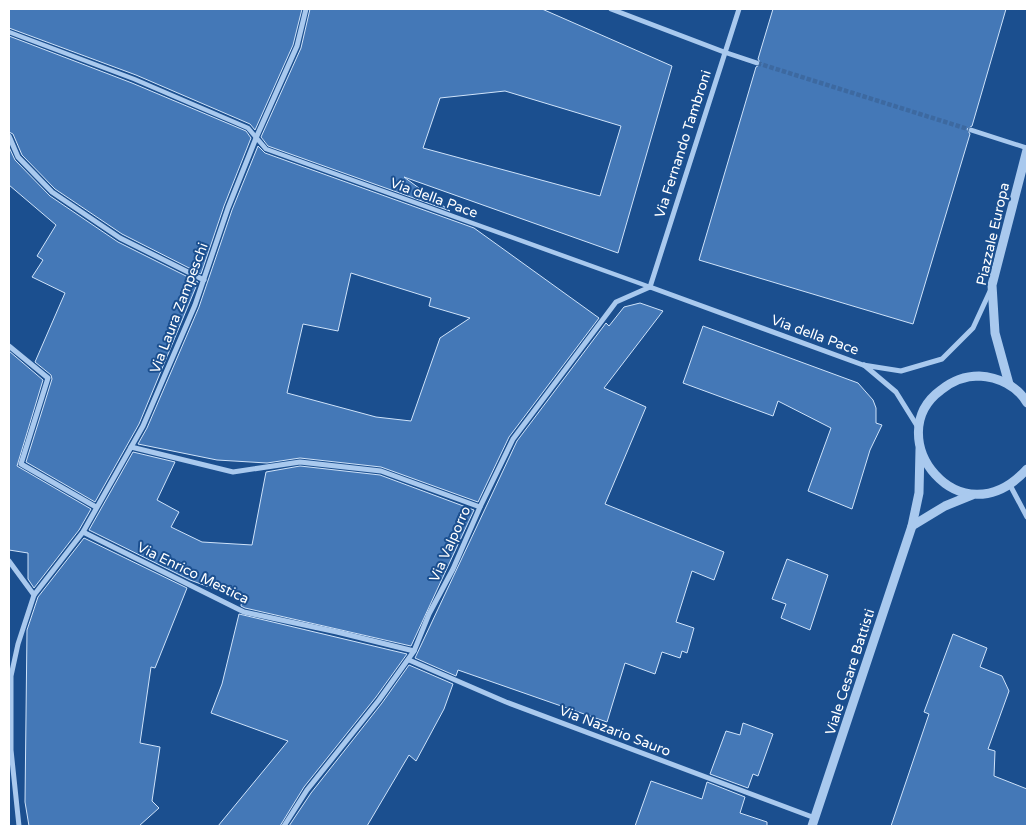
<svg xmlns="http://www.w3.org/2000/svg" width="1036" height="835" font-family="'Varela Round',sans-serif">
	<rect width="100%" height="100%" fill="#1b4f8f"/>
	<g fill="#4478b7" stroke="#cfe3fa" fill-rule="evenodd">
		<path d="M9,9H302L293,45L255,130L250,124L136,75L9,28Z"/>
		<path d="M310,9H542L672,66L618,253L404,177L450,211L268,146L261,137L301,48ZM505,91L621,126L600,196L423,148L440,98Z"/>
		<path d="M773,9H1006L972,126L967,129L970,134L913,324L699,260L756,67L761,64L758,59Z"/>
		<path d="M9,36L132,83L246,131L251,138L224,206L201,274L122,234L55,189L22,155L13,134L9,132Z"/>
		<path d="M258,146L265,153L474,228L599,318L509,437L478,502L381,467L300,458L267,463L217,460L138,444L147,428L199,307L232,210ZM351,273L431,298L429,306L470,318L440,338L411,421L376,417L287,393L303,324L338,331Z"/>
		<path d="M9,147L15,160L50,196L118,242L198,282L139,424L95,502L26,462L52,379L51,375L35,362L65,293L32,277L43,260L37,256L56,225L9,185Z"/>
		<path d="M640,303L663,311L604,388L646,407L605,504L724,552L714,580L692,571L676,622L694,628L687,653L682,651L680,658L662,652L655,674L625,663L607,722L458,670L456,676L415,658L517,441L606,323L609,326L624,307Z"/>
		<path d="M703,326L858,383L873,400L876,408V423L882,425L870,450L852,509L808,491L831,428L778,401L773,416L683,383Z"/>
		<path d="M9,351L43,380L17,466L91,509L79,530L34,588L28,579V553L9,550Z"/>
		<path d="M133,452L175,462L157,500L179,512L171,527L202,542L252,545L266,472L300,466L380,475L474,510L411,646L245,608L241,606L242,599L190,580L89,530Z"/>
		<path d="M84,538L187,588L155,668L151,667L140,743L160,747L152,801L159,808L139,826H29L25,802L27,630L38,597Z"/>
		<path d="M787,559L828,575L810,630L781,618L786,604L772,599Z"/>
		<path d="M239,614L407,654L376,697L304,787L280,826H218L288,741L211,713L222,684Z"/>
		<path d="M953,634L987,648L980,667L1002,676L1009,691L988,749L995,751L994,776L1027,789V826H891L929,714L924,712Z"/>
		<path d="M409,665L453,684L444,709L416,761L409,755L367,826H289L311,793L382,703Z"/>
		<path d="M743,723L773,734L758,776L753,774L748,788L710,774L726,731L740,735Z"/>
		<path d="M651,781L702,799L707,782L745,797L740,813L767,822V826H635Z"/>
	</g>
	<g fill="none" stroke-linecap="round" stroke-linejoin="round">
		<path stroke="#3d69a0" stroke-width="4.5" stroke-dasharray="4.5 2" stroke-linecap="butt" d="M757,63L971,130"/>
		<g stroke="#a9c9ee" stroke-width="4.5">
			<path d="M9,32L134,79L248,128L266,149L650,287"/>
			<path d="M724,52L757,63"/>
			<path d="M971,130L1027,148"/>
		</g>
		<g stroke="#a9c9ee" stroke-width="5">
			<path d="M611,9L724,52"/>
			<path d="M9,136L18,157L52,192L120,238L204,280"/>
			<path d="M650,287L863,365L901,371L942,359L973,328L991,289"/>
			<path d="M650,287L739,9"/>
			<path d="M9,346L48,378L21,464L96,507"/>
			<path d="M864,365L896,392L919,429"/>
			<path d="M131,447L233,472L300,462L381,471L480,507"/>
			<path d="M1010,485L1027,517"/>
			<path d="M83,532L244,612L337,632L414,651"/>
			<path d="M9,561L34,595"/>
			<path d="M409,660L506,702L815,818"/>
			<path d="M19,826L11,750V676L18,644L34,595L83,532L143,426L195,305L228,208L256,138L297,46L306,9"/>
			<path d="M284,826L307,790L379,700L414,651L429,614L453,569L480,507L513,439L616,302L650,287"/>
		</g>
		<g stroke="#a9c9ee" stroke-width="9">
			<path d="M1009,384L995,333L992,285L1027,150"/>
			<path d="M1027,403C1018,386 998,377 979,376C965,376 952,381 941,390C878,436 960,543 1027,469"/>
			<path d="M912,526L945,506L972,495"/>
			<path d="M812,826L912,526L919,493L920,449"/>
		</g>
	</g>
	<g text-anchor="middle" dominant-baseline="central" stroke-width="4" stroke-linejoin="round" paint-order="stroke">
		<g font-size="14" fill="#fff" stroke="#1b4f8f">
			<text transform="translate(683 144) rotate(-72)">Via Fernando Tambroni</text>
			<text transform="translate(434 198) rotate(20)">Via della Pace</text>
			<text transform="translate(993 234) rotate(-77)">Piazzale Europa</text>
			<text transform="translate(179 308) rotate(-69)">Via Laura Zampeschi</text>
			<text transform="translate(815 335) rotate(20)">Via della Pace</text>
			<text transform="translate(450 544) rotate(-66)">Via Valporro</text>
			<text transform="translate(193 573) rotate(26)">Via Enrico Mestica</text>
			<text transform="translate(850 672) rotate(-72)">Viale Cesare Battisti</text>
			<text transform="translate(615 731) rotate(21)">Via Nazario Sauro</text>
		</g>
	</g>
	<rect width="1036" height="835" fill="none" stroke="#ffffff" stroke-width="20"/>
</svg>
